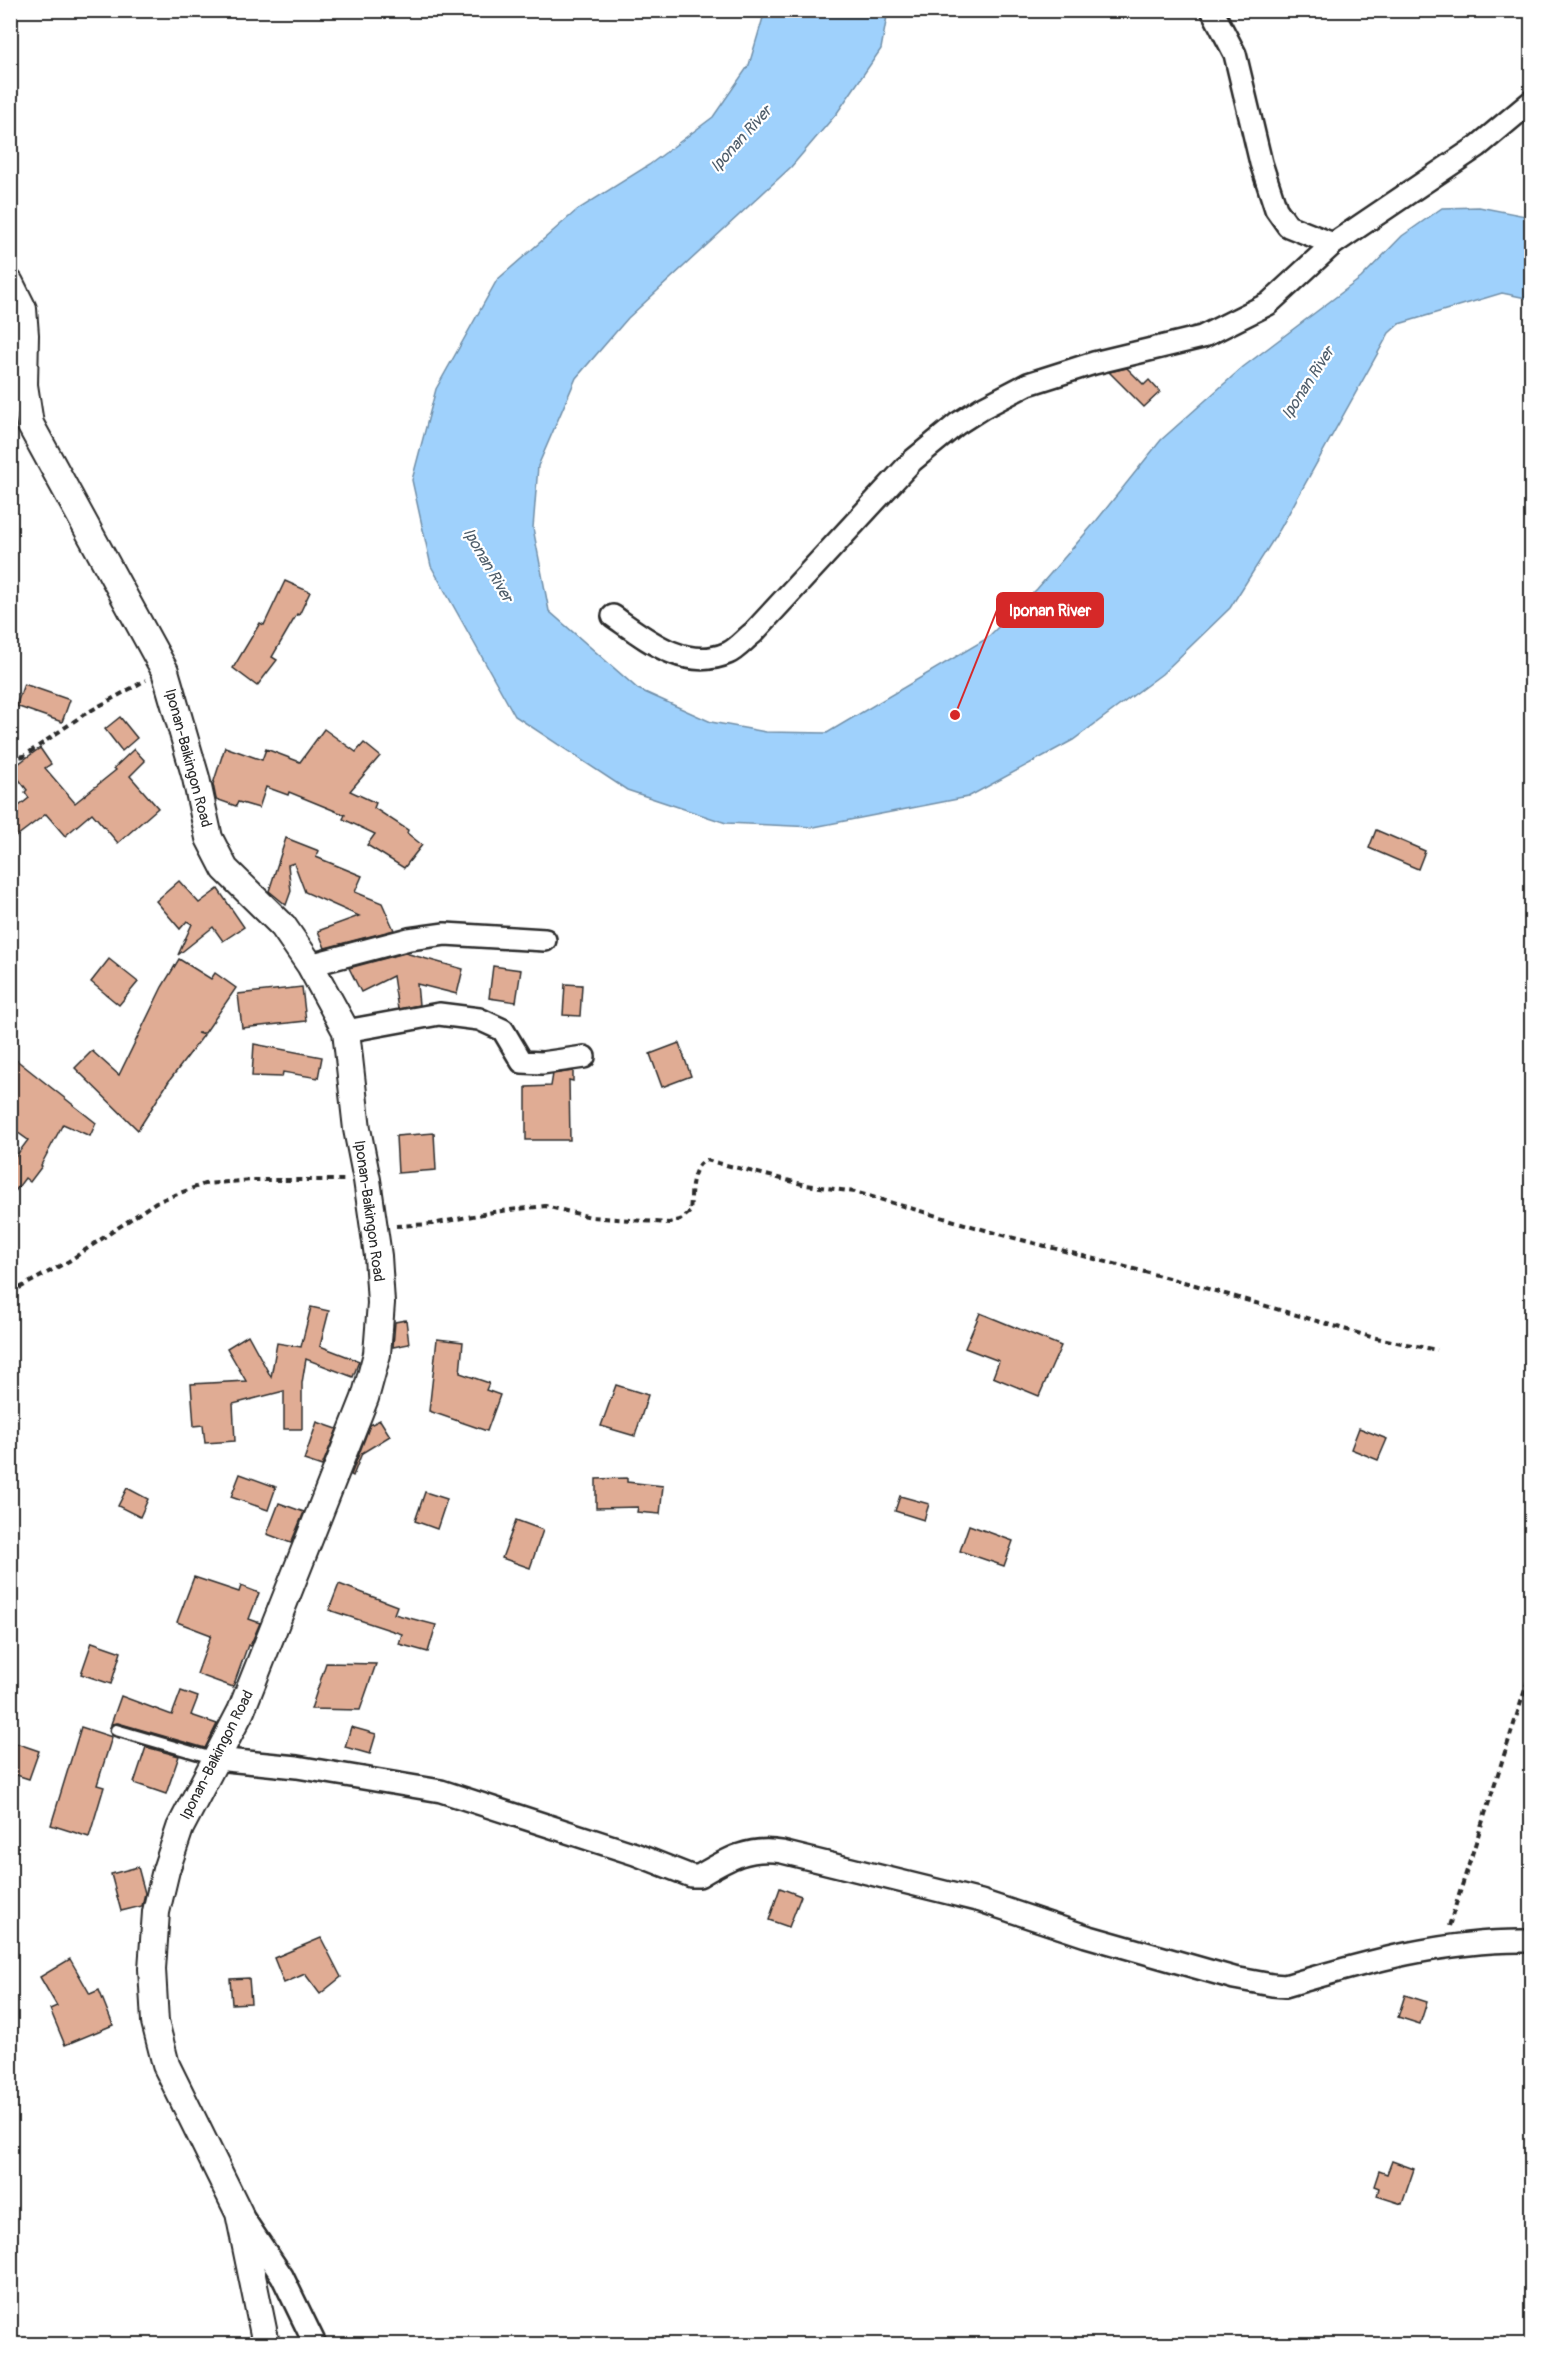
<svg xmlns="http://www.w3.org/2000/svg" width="1542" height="2355" font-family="Pangolin,sans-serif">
	<rect width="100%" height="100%" fill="#fff"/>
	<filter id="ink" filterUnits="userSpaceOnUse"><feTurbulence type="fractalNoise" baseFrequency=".0167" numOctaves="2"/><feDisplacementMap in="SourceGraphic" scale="12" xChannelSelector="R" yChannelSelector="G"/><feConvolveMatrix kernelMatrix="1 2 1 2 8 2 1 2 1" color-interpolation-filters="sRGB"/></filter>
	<g filter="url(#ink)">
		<path fill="#9fd1fc" stroke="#718fa8" stroke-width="1.5" d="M765,11H888L881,49L837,113L791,167L628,318L576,378L538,466L533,528L549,611L638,689L711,722L766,732L827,733L986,639L1037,589L1097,520L1161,440L1243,367L1361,278L1402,236L1442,208L1479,207L1531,217V299L1502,293L1399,324L1389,333L1280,529L1230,608L1162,674L1073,740L968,797L814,827L726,823L627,790L515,716L431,566L412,480L436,389L497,280L577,210L649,165L713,117L749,65Z"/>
		<g fill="#e0ac94" stroke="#2b2b2b" stroke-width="1.5">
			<path d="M1127,368L1144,385L1149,380L1160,392L1144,407L1109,372Z"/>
			<path d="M285,581L310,592L299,615L297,614L272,657L277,660L257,686L233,668L260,623L264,625Z"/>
			<path d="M24,684L70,700L62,722L16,706Z"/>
			<path d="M120,717L137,738L122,751L105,729Z"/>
			<path d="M324,729L356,752L364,743L380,756L350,791L376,803L374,808L408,830L407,833L422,845L404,868L367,845L375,834L343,819L345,815L289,792L288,795L266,787L259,808L238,802L236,806L216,799L213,784L225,747L262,760L266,749L300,762Z"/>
			<path d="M40,748L51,764L45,768L75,803L116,770L114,768L134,749L145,761L130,776L158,808L118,843L92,813L65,836L46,814L10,841V813L29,798L25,792L27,790L11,769Z"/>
			<path d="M1376,830L1425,851L1418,869L1369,848Z"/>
			<path d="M286,838L319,851L316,857L362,876L355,892L382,903L394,930L325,948L318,931L359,916L305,892L294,863L288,865L291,891L286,905L269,891Z"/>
			<path d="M179,881L199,903L218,889L244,927L223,941L213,927L178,955L192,924L187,921L180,929L156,901Z"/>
			<path d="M405,953L463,969L457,994L417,984L419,1005L398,1009L393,976L361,992L349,968Z"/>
			<path d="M109,959L138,982L119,1005L91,982Z"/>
			<path d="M179,959L211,979L215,973L236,988L205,1033H197L204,1035L169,1081L138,1130L75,1068L92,1051L119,1075L162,987Z"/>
			<path d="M493,966L521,970L516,1002L489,998Z"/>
			<path d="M565,984L582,985L580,1016L563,1015Z"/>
			<path d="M302,987L306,1021L242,1028L238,994Z"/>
			<path d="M679,1043L691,1076L662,1087L650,1054Z"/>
			<path d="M254,1044L322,1057L318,1078L283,1072L282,1077L252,1076Z"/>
			<path d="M10,1055L96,1123L90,1136L63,1124L41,1165L42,1166L30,1182L25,1178L10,1198V1164L28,1140L10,1127Z"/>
			<path d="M573,1071V1081L569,1080L570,1140H526V1087L551,1086L553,1074Z"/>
			<path d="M434,1133L436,1170L398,1173L396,1136Z"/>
			<path d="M311,1307L329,1311L320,1346L359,1361L353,1377L306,1359L302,1383V1429H284V1391L233,1404L235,1441L205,1443L203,1425L194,1426L191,1384L246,1381L227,1348L248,1335L271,1377L277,1343L301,1347Z"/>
			<path d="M980,1313L1061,1346L1039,1396L993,1377L999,1361L965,1348Z"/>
			<path d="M406,1320L409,1344L393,1347L395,1322Z"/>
			<path d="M437,1339L463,1342L460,1373L489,1383L486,1390L500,1395L487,1431L429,1411Z"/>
			<path d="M616,1385L648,1395L635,1436L601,1426Z"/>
			<path d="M380,1420L390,1436L362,1453L353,1476L351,1475L370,1425Z"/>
			<path d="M317,1422L337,1429L322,1466L304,1460Z"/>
			<path d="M1359,1428L1387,1439L1378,1460L1351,1449Z"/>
			<path d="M240,1474L276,1487L268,1510L231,1497Z"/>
			<path d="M627,1478V1482L663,1486L660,1514L637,1512L638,1507L596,1508V1479Z"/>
			<path d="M127,1488L148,1499L140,1517L118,1506Z"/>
			<path d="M425,1492L447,1499L437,1529L415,1521Z"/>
			<path d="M900,1496L929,1504L924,1520L895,1511Z"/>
			<path d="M279,1503L304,1512L291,1543L267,1534Z"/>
			<path d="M516,1520L543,1530L530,1568L502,1558Z"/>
			<path d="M969,1525L1013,1541L1004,1566L960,1551Z"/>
			<path d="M194,1577L239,1592L241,1586L259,1593L249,1619L260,1623L250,1646L248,1645L233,1687L197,1674L211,1635L177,1622Z"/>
			<path d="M339,1584L397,1606L394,1614L436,1625L428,1652L399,1644L402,1634L329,1610Z"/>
			<path d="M92,1642L121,1652L111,1684L81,1674Z"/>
			<path d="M326,1663L376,1664L360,1710L311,1709Z"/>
			<path d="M181,1691L198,1697L191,1715L217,1724L205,1748L118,1723L111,1724L121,1696L172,1715Z"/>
			<path d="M81,1727L112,1737L97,1785L104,1787L89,1837L51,1825Z"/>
			<path d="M351,1727L376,1734L370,1754L345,1747Z"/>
			<path d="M10,1741L39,1751L29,1779L10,1773Z"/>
			<path d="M146,1747L179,1756L166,1794L134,1783Z"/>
			<path d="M138,1867L145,1893L142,1906L121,1911L111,1874Z"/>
			<path d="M780,1888L801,1896L789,1927L769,1920Z"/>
			<path d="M321,1938L341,1977L320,1994L305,1974L284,1983L274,1958Z"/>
			<path d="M70,1959L90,1994L99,1990L113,2025L65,2045L50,2009L57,2006L40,1977Z"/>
			<path d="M249,1978L251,2003L232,2004L230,1979Z"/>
			<path d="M1405,1995L1427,2002L1420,2024L1398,2017Z"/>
			<path d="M1392,2161L1414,2169L1402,2204L1377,2196L1379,2188L1374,2186L1379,2171L1387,2174Z"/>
		</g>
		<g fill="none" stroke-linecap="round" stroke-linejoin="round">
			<defs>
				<path id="service" d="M116,1730L216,1759"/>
				<g id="minor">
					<path d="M1212,10L1235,54L1261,163L1276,209L1288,226L1333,244"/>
					<path d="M613,616C646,639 685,672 728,653C737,649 745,639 753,633L912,461L957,424L982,408L1028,384L1094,363L1202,337L1268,304L1333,244L1478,146L1532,101"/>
					<path d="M310,965L409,939L445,934L545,940"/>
					<path d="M346,1031L439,1014L479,1019L503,1030L522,1062L542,1063L584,1057"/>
					<path d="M216,1759L297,1767L441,1791L635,1854L691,1876H699C726,1860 748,1846 782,1852L981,1901L1086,1936L1234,1978L1272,1985L1285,1986C1366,1962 1447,1939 1532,1941"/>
					<path d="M243,2218L282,2276L315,2344"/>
				</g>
				<path id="tertiary" d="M10,283L23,309L25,335L24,385L30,424L165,671L196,778L209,838L225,869L283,926L310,965L346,1031L357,1129L367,1180L378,1256L381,1303L377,1354L365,1398L241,1711L180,1828L166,1870L156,1912L152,1969L155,2022L166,2065L239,2213L266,2344"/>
			</defs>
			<use href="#service" stroke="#2b2b2b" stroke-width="15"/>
			<use href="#minor" stroke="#2b2b2b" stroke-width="26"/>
			<use href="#tertiary" stroke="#2b2b2b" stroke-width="30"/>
			<g stroke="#2b2b2b" stroke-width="4" stroke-dasharray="6 4.5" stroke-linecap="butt">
				<path d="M10,759L24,756L83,715L146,680"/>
				<path d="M396,1226L432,1224L493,1212L545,1206L591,1217L669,1223L680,1220L690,1212C692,1195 689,1168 706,1160L806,1185L855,1192L999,1234L1195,1285L1371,1337L1437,1350"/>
				<path d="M10,1293L69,1261L156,1202L204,1184L253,1180H346"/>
				<path d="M1449,1926L1532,1668"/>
			</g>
			<use href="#service" stroke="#fff" stroke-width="10"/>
			<use href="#minor" stroke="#fff" stroke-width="21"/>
			<use href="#tertiary" stroke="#fff" stroke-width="26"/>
		</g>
	</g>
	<g text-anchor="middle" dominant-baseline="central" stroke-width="4.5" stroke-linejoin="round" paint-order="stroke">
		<g font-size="15" fill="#2b2b2b" stroke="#fff">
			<text transform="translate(188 758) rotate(75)">Iponan-Baikingon Road</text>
			<text transform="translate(369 1211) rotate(82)">Iponan-Baikingon Road</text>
			<text transform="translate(217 1755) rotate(-63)">Iponan-Baikingon Road</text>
		</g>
		<g font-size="16" font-style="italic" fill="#4e5d6a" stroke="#fff">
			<text transform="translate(741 139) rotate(-48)">Iponan River</text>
			<text transform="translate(1308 383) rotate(-57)">Iponan River</text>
			<text transform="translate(488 565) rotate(60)">Iponan River</text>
		</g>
	</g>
	<path fill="none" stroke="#d62828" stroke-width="2" d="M955 715L997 610"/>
	<circle fill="#d62828" stroke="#fff" stroke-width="2" cx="955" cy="715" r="6"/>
	<rect fill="#d62828" stroke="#d62828" stroke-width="2" x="997" y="593" width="106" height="34" rx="6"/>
	<g font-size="16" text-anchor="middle" font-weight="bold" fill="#fff">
		<text x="1050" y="616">Iponan River</text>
	</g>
	<rect width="1542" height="2355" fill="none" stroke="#fff" stroke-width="36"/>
	<rect x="18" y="18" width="1506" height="2319" fill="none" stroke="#2b2b2b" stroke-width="2" filter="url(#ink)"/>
</svg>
